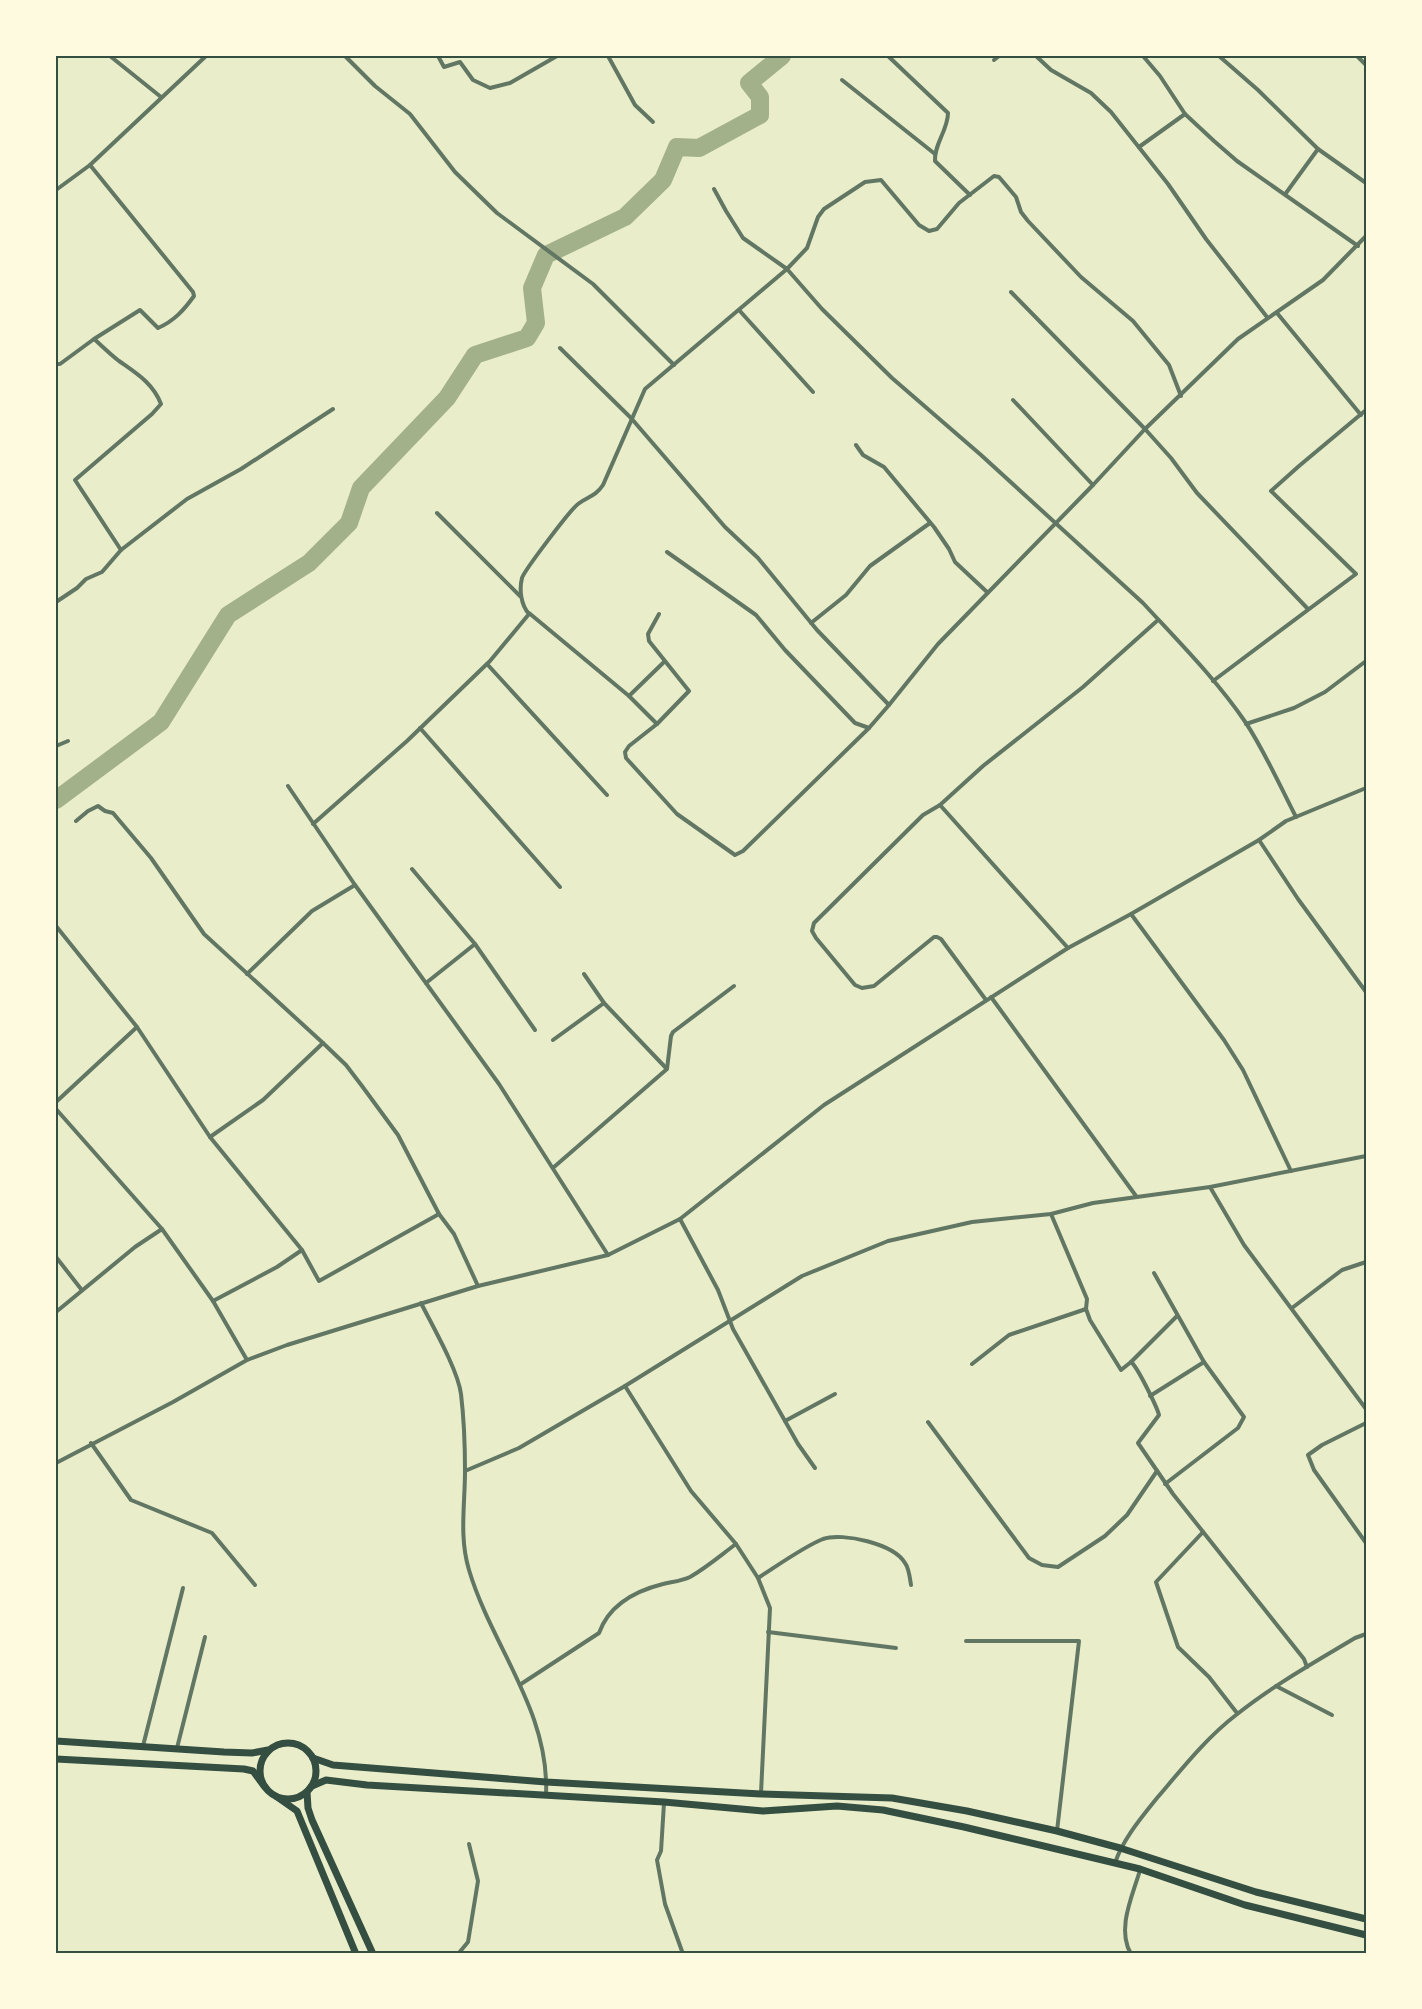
<svg xmlns="http://www.w3.org/2000/svg" width="1422" height="2009" font-family="'Alegreya Sans',sans-serif">
	<rect width="100%" height="100%" fill="#e9edc9"/>
	<g fill="none" stroke-linecap="round" stroke-linejoin="round">
		<path stroke="#a3b18a" stroke-width="18" d="M56,800L161,722L228,615L309,563L349,523L361,488L447,398L475,355L527,338L536,323L532,288L546,255L625,217L663,180L677,147L699,148L760,115V97L749,83L782,56"/>
		<g stroke="#617663" stroke-width="4">
			<path d="M110,56L161,97"/>
			<path d="M345,56L375,86L410,114L455,172L497,213L593,284L674,365"/>
			<path d="M438,56L444,67L460,62L473,80L490,88L510,83L557,56"/>
			<path d="M608,56L635,105L653,122"/>
			<path d="M888,56L948,113C948,130 934,144 935,161L970,195"/>
			<path d="M1036,56L1051,70L1091,93L1111,112L1168,184L1206,239L1267,317"/>
			<path d="M1143,56L1160,76L1185,114L1214,141L1237,161L1358,246"/>
			<path d="M1219,56L1258,90L1318,149L1366,183"/>
			<path d="M1357,56L1366,65"/>
			<path d="M994,60L999,56"/>
			<path d="M842,80L935,154"/>
			<path d="M1139,147L1185,114"/>
			<path d="M714,189L726,211L743,238L787,269L822,309L892,378L981,455L1143,603C1178,641 1216,679 1246,723C1265,752 1280,786 1296,817"/>
			<path d="M56,190L90,165L206,56"/>
			<path d="M1286,193L1318,149"/>
			<path d="M1011,292L1145,429L1171,458L1197,493L1308,609"/>
			<path d="M739,310L813,392"/>
			<path d="M1277,313L1361,415"/>
			<path d="M94,339C102,346 110,354 119,361C136,373 153,383 161,404L152,414L75,480L121,550"/>
			<path d="M560,348L631,418L725,527L758,558L817,630L889,705"/>
			<path d="M56,364H60L94,339L140,310L158,328C174,321 184,310 194,296L193,292L90,165"/>
			<path d="M1013,400L1093,485"/>
			<path d="M856,445L863,455L884,467L934,527L949,549L955,562L987,592"/>
			<path d="M437,513L520,596"/>
			<path d="M667,552L756,615L785,650L855,723L869,728"/>
			<path d="M56,602L77,588L86,579L102,572L121,550L187,499L241,469L333,409"/>
			<path d="M529,613L629,696L657,724"/>
			<path d="M659,614L648,634L649,641L689,691L657,724L629,746L625,752L626,758L677,814L735,855L743,851L869,728L889,705L938,644L1093,485L1145,429L1238,339L1323,280L1366,236"/>
			<path d="M811,623L846,595L870,566L930,523"/>
			<path d="M487,664L607,795"/>
			<path d="M1213,681L1356,574L1271,491L1299,466L1366,410"/>
			<path d="M629,696L664,662"/>
			<path d="M1246,724L1294,708L1325,692L1366,661"/>
			<path d="M420,728L560,887"/>
			<path d="M56,746L68,741"/>
			<path d="M288,786L355,885L499,1084L608,1255"/>
			<path d="M940,805L1068,948"/>
			<path d="M76,821L88,811L98,806L105,811L113,813L151,858L204,934L323,1043L346,1065L362,1086L398,1135L439,1214L454,1234L478,1286"/>
			<path d="M313,824L407,741L490,661L529,614C521,605 519,590 522,578C524,571 570,510 578,504C588,496 595,497 603,485L645,389L787,269L807,248L818,217L824,209L865,182L881,180L919,225L929,231L937,229L959,203L994,176L999,177L1016,197L1021,212L1028,221L1081,277L1133,321L1169,365L1181,396"/>
			<path d="M1259,840L1298,899L1366,992"/>
			<path d="M412,869L475,944L535,1030"/>
			<path d="M1131,914L1224,1040L1243,1070L1291,1171"/>
			<path d="M56,926L137,1027L210,1137L302,1250L319,1281L439,1214"/>
			<path d="M247,974L312,911L355,885"/>
			<path d="M584,974L604,1003"/>
			<path d="M426,983L475,944"/>
			<path d="M991,997L1136,1196"/>
			<path d="M986,1000L941,939L937,937H934L874,986L862,988L855,985L816,938L812,931L814,923L923,815L940,805L983,766L1083,687L1158,620"/>
			<path d="M553,1040L604,1003L666,1068"/>
			<path d="M56,1102L137,1027"/>
			<path d="M56,1109L162,1229L213,1301L247,1360"/>
			<path d="M210,1137L263,1100L323,1043"/>
			<path d="M554,1167L667,1069L671,1036L673,1032L734,986"/>
			<path d="M1210,1187L1244,1245L1366,1409"/>
			<path d="M1051,1214L1087,1299L1086,1309L1090,1320L1121,1370L1131,1362C1137,1366 1157,1407 1159,1415L1138,1443L1173,1494L1304,1659L1307,1667"/>
			<path d="M680,1219L718,1290L733,1329L798,1444L815,1468"/>
			<path d="M56,1257L81,1289"/>
			<path d="M1154,1273L1204,1362L1244,1417L1238,1428L1165,1484"/>
			<path d="M213,1301L277,1267L302,1250"/>
			<path d="M421,1303C432,1325 458,1370 461,1394C464,1419 465,1446 465,1471C465,1505 459,1537 469,1570C492,1647 550,1711 546,1795"/>
			<path d="M1292,1308L1342,1270L1366,1262"/>
			<path d="M56,1312L135,1247L162,1229"/>
			<path d="M1131,1362L1177,1316"/>
			<path d="M972,1364L1009,1335L1086,1309"/>
			<path d="M625,1386L691,1491L736,1544L758,1578L770,1608L761,1793"/>
			<path d="M1150,1396L1204,1362"/>
			<path d="M785,1421L835,1394"/>
			<path d="M928,1422L1029,1558L1042,1565L1058,1567L1105,1536L1127,1515L1157,1471"/>
			<path d="M1366,1423L1322,1445L1308,1455L1314,1470L1366,1543"/>
			<path d="M91,1443L131,1500L212,1533L255,1585"/>
			<path d="M56,1463L173,1402L247,1360L287,1345L478,1286L608,1255L680,1219L824,1105L1068,948L1131,914L1259,840L1286,821L1366,788"/>
			<path d="M465,1471L519,1448L625,1386L802,1276L888,1241L972,1222L1051,1214L1093,1203L1210,1187L1366,1156"/>
			<path d="M1203,1532L1156,1582L1178,1647L1209,1677L1237,1713"/>
			<path d="M758,1578C777,1566 803,1547 823,1539C843,1532 894,1544 905,1563C909,1568 910,1579 911,1585"/>
			<path d="M768,1632L896,1648"/>
			<path d="M966,1641H1079L1057,1831"/>
			<path d="M521,1684L599,1633C609,1605 635,1591 663,1584C671,1582 682,1581 690,1577C706,1568 721,1555 736,1544"/>
			<path d="M1276,1686L1332,1715"/>
			<path d="M143,1746L183,1588"/>
			<path d="M177,1748L205,1637"/>
			<path d="M664,1803L661,1851L657,1860L665,1904L683,1954"/>
			<path d="M1115,1863C1123,1839 1141,1818 1157,1798C1181,1770 1206,1738 1236,1715C1272,1686 1315,1662 1355,1638L1366,1634"/>
			<path d="M458,1954L468,1942L478,1881L469,1844"/>
			<path d="M1131,1954C1116,1929 1133,1895 1140,1870"/>
		</g>
		<g stroke="#344e41" stroke-width="7">
			<path d="M307,1792L308,1808L312,1820L373,1954"/>
			<path d="M277,1797L297,1811L356,1954"/>
		</g>
		<g stroke="#344e41" stroke-width="7">
			<path d="M56,1741L224,1752L252,1753L268,1750"/>
			<circle cx="288" cy="1771" r="28"/>
			<path d="M313,1758L333,1765L546,1782L761,1794L892,1798L967,1811L1057,1831L1120,1848L1256,1892L1366,1919"/>
			<path d="M56,1759L244,1769L253,1771L264,1786"/>
			<path d="M312,1786L326,1780L367,1785L664,1802L763,1811L837,1806L883,1810L964,1827L1140,1869L1245,1905L1366,1935"/>
		</g>
	</g>
	<rect width="1422" height="2009" fill="none" stroke="#fefae0" stroke-width="114"/>
	<rect x="57" y="57" width="1308" height="1895" fill="none" stroke="#344e41" stroke-width="2"/>
</svg>
